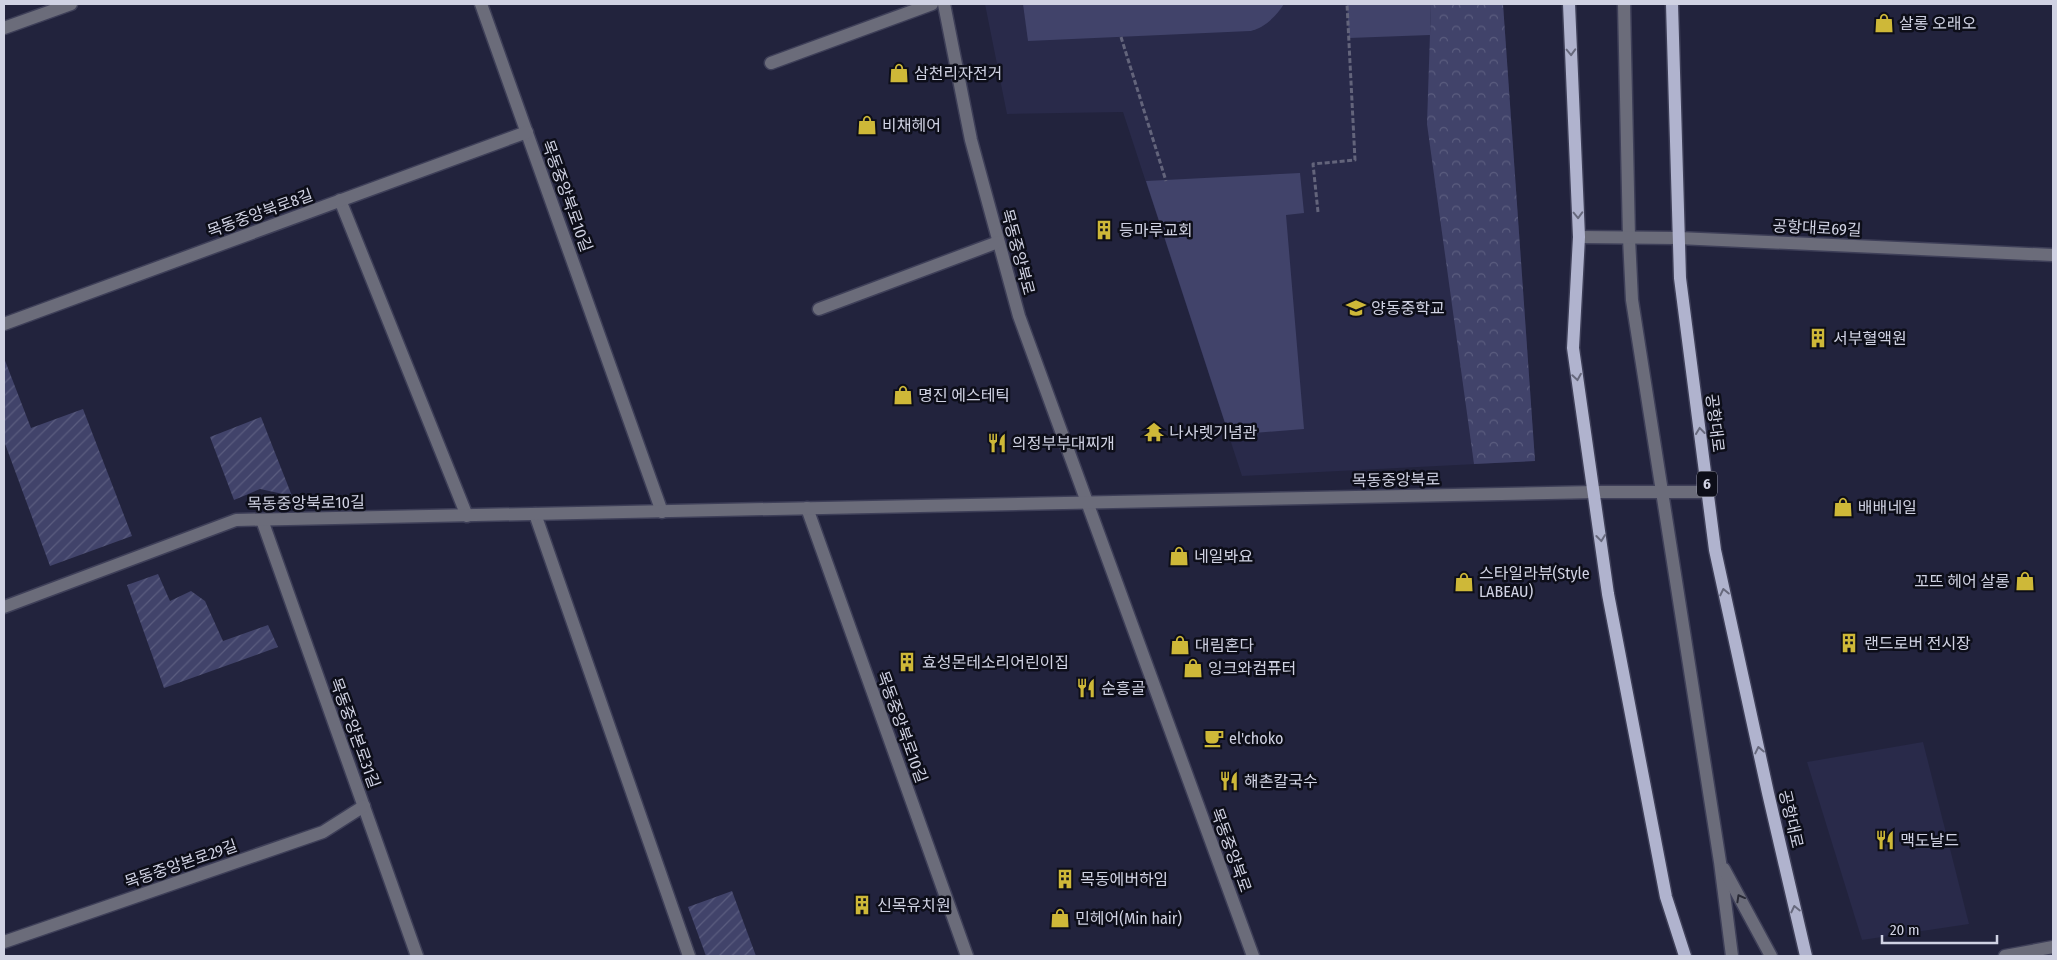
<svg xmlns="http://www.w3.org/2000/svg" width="2057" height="960" font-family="'Fira Sans Condensed','Noto Sans KR',sans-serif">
	<defs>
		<pattern id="forest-crowns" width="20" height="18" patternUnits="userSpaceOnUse" patternTransform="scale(1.25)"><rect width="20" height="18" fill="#41436a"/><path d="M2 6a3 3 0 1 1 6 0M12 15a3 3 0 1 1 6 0" fill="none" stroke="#5b5d7f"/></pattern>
		<pattern id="garden-furrows" width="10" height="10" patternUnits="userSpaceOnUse" patternTransform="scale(1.25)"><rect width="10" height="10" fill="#41436a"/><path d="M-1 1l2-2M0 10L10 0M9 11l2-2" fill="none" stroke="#5b5d7f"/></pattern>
	</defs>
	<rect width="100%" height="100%" fill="#22233d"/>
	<g fill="#292a4a">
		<path d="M985,4H1503L1535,461L1242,476L1123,112L1007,114Z"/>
		<path d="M1923,742L1969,924L1862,940L1807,762Z"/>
	</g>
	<path fill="url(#forest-crowns)" d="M1431,4H1503L1535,461L1474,464L1427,124Z"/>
	<g fill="url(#garden-furrows)">
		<path d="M4,358L31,428L83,409L132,536L50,566L4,441Z"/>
		<path d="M261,417L292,496L260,489L234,500L210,437Z"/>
		<path d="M158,574L170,601L191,591L205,601L223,641L268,625L278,647L164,688L127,585Z"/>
		<path d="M732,891L756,956H706L688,907Z"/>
	</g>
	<g fill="#41436a">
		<path d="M1023,4H1284C1276,16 1265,28 1250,31L1028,41Z"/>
		<path d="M1347,4H1431L1430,35L1349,38Z"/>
		<path d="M1300,173L1304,213L1286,215L1304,429L1229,435L1146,181Z"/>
	</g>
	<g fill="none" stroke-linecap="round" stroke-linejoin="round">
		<defs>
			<g id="minor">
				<path d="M481,4L662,512"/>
				<path d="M944,4L971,140L1019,316L1253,956"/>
				<path d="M1624,4L1629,238L1632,300L1720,862L1732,956"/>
				<path d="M4,28L71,4"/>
				<path d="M771,63L932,4"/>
				<path d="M340,200L467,516"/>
				<path d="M1579,237L1678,238L2053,255"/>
				<path d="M819,309L998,242"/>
				<path d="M4,324L527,132"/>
				<path d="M807,508L967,956"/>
				<path d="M535,514L689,956"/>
				<path d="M262,520L417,956"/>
				<path d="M4,607L236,520L1595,492H1708"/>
				<path d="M1724,869L1771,956"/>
				<path d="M4,942L323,832L364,806"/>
				<path d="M2005,956L2053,947"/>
			</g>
			<g id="major">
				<path d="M1569,4L1579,237L1573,348L1608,594L1666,897L1685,956"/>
				<path d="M1672,4L1680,278L1715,550L1768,793L1806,956"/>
			</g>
		</defs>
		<use href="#minor" stroke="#3e3f58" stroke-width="15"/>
		<use href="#major" stroke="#3e3f58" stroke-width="15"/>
		<g stroke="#63647b" stroke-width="3" stroke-dasharray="5 2.5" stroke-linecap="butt">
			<path d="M1121,37L1166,181"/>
			<path d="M1318,212L1313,164L1355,160L1347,4"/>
		</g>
		<use href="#minor" stroke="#6b6c7a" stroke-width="12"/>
		<use href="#major" stroke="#b0b3ce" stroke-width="12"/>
	</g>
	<defs><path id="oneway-chevron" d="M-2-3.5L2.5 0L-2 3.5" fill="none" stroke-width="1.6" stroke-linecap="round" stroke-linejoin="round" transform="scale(1.25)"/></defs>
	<g stroke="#67697d">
		<use href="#oneway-chevron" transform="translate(1571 52) rotate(88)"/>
		<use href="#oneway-chevron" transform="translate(1578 215) rotate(88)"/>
		<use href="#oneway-chevron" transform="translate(1577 377) rotate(81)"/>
		<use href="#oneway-chevron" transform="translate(1700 431) rotate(-97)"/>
		<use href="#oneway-chevron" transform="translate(1601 538) rotate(83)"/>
		<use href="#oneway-chevron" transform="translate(1724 592) rotate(-102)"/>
		<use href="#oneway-chevron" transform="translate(1759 750) rotate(-102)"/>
		<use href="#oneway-chevron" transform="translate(1795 909) rotate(-103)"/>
	</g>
	<use stroke="#292a36" href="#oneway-chevron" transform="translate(1740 898) rotate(-119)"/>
	<defs>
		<symbol id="shop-bare" viewBox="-9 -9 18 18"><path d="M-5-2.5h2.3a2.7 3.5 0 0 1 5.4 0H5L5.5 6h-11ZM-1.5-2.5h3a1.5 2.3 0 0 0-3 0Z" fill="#ceb838" stroke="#0d0e19" stroke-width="2.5" paint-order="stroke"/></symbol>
		<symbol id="building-bare" viewBox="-9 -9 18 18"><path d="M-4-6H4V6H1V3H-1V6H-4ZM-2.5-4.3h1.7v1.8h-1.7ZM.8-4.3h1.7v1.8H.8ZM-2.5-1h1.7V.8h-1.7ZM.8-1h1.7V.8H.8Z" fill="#ceb838" stroke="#0d0e19" stroke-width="2.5" paint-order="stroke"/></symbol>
		<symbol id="school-bare" viewBox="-9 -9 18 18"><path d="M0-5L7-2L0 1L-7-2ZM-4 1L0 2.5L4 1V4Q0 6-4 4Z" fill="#ceb838" stroke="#0d0e19" stroke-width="2.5" paint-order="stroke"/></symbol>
		<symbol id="temple-bare" viewBox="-9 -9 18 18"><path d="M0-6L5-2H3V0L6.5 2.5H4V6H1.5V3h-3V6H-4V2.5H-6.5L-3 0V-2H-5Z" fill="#ceb838" stroke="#0d0e19" stroke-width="2.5" paint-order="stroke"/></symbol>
		<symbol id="restaurant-bare" viewBox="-9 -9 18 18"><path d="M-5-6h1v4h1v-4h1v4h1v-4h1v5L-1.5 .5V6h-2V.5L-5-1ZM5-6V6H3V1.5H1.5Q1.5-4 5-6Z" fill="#ceb838" stroke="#0d0e19" stroke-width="2.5" paint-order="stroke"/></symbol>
		<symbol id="cafe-bare" viewBox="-9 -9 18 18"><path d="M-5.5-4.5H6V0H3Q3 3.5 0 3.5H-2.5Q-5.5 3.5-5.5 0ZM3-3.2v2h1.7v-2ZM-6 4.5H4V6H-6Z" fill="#ceb838" stroke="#0d0e19" stroke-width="2.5" paint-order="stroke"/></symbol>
	</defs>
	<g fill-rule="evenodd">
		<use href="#shop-bare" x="1870" y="9" width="28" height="28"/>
		<use href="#shop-bare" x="885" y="59" width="28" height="28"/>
		<use href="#shop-bare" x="853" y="111" width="28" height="28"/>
		<use href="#building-bare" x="1090" y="216" width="28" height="28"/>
		<use href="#school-bare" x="1342" y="294" width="28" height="28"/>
		<use href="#building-bare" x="1804" y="324" width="28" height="28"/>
		<use href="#shop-bare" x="889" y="381" width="28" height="28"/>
		<use href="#temple-bare" x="1140" y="418" width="28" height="28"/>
		<use href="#restaurant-bare" x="983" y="429" width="28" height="28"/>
		<use href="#shop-bare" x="1829" y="493" width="28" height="28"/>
		<use href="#shop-bare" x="1165" y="542" width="28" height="28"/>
		<use href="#shop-bare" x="2011" y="567" width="28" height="28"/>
		<use href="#shop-bare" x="1450" y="568" width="28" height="28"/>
		<use href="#building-bare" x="1835" y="629" width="28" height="28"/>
		<use href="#shop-bare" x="1166" y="631" width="28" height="28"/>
		<use href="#building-bare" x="893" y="648" width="28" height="28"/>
		<use href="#shop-bare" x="1179" y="654" width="28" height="28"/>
		<use href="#restaurant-bare" x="1072" y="674" width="28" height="28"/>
		<use href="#cafe-bare" x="1200" y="724" width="28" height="28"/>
		<use href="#restaurant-bare" x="1215" y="767" width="28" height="28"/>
		<use href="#restaurant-bare" x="1871" y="826" width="28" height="28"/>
		<use href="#building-bare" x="1051" y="865" width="28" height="28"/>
		<use href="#building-bare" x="848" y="891" width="28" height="28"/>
		<use href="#shop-bare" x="1046" y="904" width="28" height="28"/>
	</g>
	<g text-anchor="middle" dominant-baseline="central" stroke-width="5" stroke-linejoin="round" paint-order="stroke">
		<rect fill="#0d0e19" stroke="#9697a6" stroke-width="1" x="1697" y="471.5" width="20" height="25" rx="4"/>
		<g font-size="15" font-weight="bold" fill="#d0d2e3">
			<text x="1707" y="484">6</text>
		</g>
		<g font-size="16" fill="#d0d2e3" stroke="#0d0e19" text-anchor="start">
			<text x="1899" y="23">살롱 오래오</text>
			<text x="914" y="73">삼천리자전거</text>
			<text x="882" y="125">비채헤어</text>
			<text x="1119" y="230">등마루교회</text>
			<text x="1371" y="308">양동중학교</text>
			<text x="1833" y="338">서부혈액원</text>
			<text x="918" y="395">명진 에스테틱</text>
			<text x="1169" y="432">나사렛기념관</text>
			<text x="1012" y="443">의정부부대찌개</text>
			<text x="1858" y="507">배배네일</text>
			<text x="1194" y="556">네일봐요</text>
			<text x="1479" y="573">스타일라뷰(Style<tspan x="1479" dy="18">LABEAU)</tspan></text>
			<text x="2010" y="581" text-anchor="end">꼬뜨 헤어 살롱</text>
			<text x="1864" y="643">랜드로버 전시장</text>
			<text x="1195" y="645">대림혼다</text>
			<text x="922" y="662">효성몬테소리어린이집</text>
			<text x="1208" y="668">잉크와컴퓨터</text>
			<text x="1101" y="688">순흥골</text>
			<text x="1229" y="738">el'choko</text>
			<text x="1244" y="781">해촌칼국수</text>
			<text x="1900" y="840">맥도날드</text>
			<text x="1080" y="879">목동에버하임</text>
			<text x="877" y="905">신목유치원</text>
			<text x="1075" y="918">민헤어(Min hair)</text>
		</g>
		<g font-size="16" fill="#d0d2e3" stroke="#0d0e19">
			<text transform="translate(567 196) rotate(70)">목동중앙북로10길</text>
			<text transform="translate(260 213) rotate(-20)">목동중앙북로8길</text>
			<text transform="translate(1817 228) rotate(3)">공항대로69길</text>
			<text transform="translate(1018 252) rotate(75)">목동중앙북로</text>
			<text transform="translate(1715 423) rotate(83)">공항대로</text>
			<text transform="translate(1396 480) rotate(-1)">목동중앙북로</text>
			<text transform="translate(306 503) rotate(-1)">목동중앙북로10길</text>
			<text transform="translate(902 727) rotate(70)">목동중앙북로10길</text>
			<text transform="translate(355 733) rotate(70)">목동중앙본로31길</text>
			<text transform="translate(1791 819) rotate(77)">공항대로</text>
			<text transform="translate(1231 850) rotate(70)">목동중앙북로</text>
			<text transform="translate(181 864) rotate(-19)">목동중앙본로29길</text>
		</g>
	</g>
	<rect width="2057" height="960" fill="none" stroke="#d0d2e3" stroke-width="10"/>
	<path d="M1882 935v8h115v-8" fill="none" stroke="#d0d2e3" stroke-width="2.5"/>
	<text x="1890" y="935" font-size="15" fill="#d0d2e3" stroke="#0d0e19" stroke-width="4" paint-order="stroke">20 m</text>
</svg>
